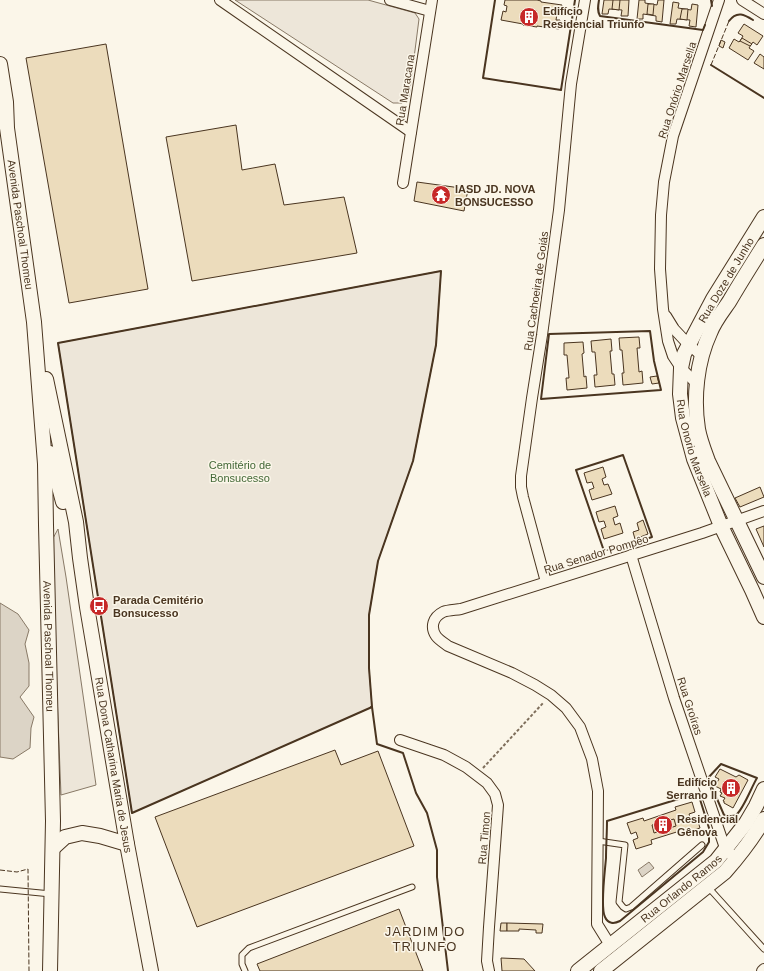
<svg xmlns="http://www.w3.org/2000/svg" width="764" height="971" font-family="Helvetica,sans-serif">
	<rect width="100%" height="100%" fill="#fbf6e9"/>
	<g fill="#ede6d9" stroke="#887966">
		<path d="M235,0H368L415,13L419,19L409,97L402,103H393Z"/>
		<path d="M441,271L436,345L413,461L378,561L369,615V668L372,707L132,813L58,343Z"/>
		<path d="M58,529L66,577L96,785L61,795L51,542Z"/>
	</g>
	<g fill="#dcd4c6" stroke="#887966">
		<path d="M0,603L18,614L29,630L25,644L29,663V686L20,697L34,717L31,728L30,748L13,759L0,757Z"/>
		<path d="M649,862L654,868L642,877L638,870Z"/>
	</g>
	<g fill="#ecdcbc" stroke="#4a3520">
		<path d="M505,0H537L541,1V2L562,5L561,14H557L556,20H560L559,29L537,26V27L523,25V24L501,20L503,11L506,12L507,6L504,5Z"/>
		<path d="M604,0H629L628,16H621L622,10L609,9L608,14H602Z"/>
		<path d="M613,0H620L619,10L612,9Z"/>
		<path d="M639,0H645V3L657,5L658,0H664L662,22L656,21V16L650,15L643,14V19H637Z"/>
		<path d="M673,2L679,3L678,8L685,9L691,10L692,4L698,5L696,27L689,26L690,20L677,19L676,24H670Z"/>
		<path d="M648,4H654L653,15L647,14Z"/>
		<path d="M682,9H688L687,20L680,19Z"/>
		<path d="M744,24L763,36L757,45L753,42L749,48L754,51L748,60L729,48L734,39L739,42L740,41L743,36L738,33Z"/>
		<path d="M742,38L752,44L750,46L740,41Z"/>
		<path d="M721,40L725,42L723,48L719,46Z"/>
		<path d="M106,44L148,289L69,303L26,58Z"/>
		<path d="M760,54L764,57V69L754,63Z"/>
		<path d="M236,125L242,170L275,164L284,205L344,197L357,253L192,281L166,137Z"/>
		<path d="M417,182L468,189L464,211L414,201Z"/>
		<path d="M639,337L640,348H637L639,372L642,371L643,383L623,385L622,373H624L622,350H620L619,338Z"/>
		<path d="M611,339L612,351H610L612,374H614L615,385L595,387L594,375H597L595,352H592L591,341Z"/>
		<path d="M583,342L584,353L582,354L584,377L586,376L587,388L567,390L566,378H569L567,355H564V343Z"/>
		<path d="M657,376L659,383L652,384L650,377Z"/>
		<path d="M603,467L606,477L602,479L604,485L608,484L612,494L592,500L589,490L594,488L592,482L587,483L584,473Z"/>
		<path d="M760,487L764,497L740,507L735,498Z"/>
		<path d="M615,506L618,516L613,518L615,525L620,523L623,533L604,539L601,529L606,527L604,521L599,522L596,512Z"/>
		<path d="M643,520L648,534L635,539L633,532L639,530L637,523Z"/>
		<path d="M764,526V547L756,529Z"/>
		<path d="M335,750L341,765L378,751L414,846L197,927L155,817Z"/>
		<path d="M720,769L736,777L739,775L748,780L733,808L724,803V801H723L725,798L720,796L722,793L720,792L721,789L715,786L719,779L715,777Z"/>
		<path d="M692,802L695,812L689,814L691,820L697,818L700,828L684,833L683,830L651,840L652,844L636,849L633,840L638,838L636,832L631,834L627,823L643,818L644,821L676,810L675,807Z"/>
		<path d="M674,819L676,826L654,833L652,825Z"/>
		<path d="M399,909L423,971H260L257,964Z"/>
		<path d="M501,923H507V931H500Z"/>
		<path d="M507,923L543,924L542,933H536V930L519,929V931H507Z"/>
		<path d="M501,958L524,959L535,971H502Z"/>
	</g>
	<g fill="none" stroke-linecap="round" stroke-linejoin="round">
		<defs>
			<g id="lane">
				<path d="M598,841L625,845L619,902L623,907L626,909L631,907L702,845"/>
				<path d="M708,887L764,949"/>
				<path d="M0,889L51,894"/>
				<path d="M245,971L242,964V955L249,948L412,887"/>
			</g>
			<g id="street">
				<path d="M220,0L411,132"/>
				<path d="M390,0L430,11"/>
				<path d="M742,0L764,14"/>
				<path d="M403,183L432,0"/>
				<path d="M666,316L674,329L688,344L702,356"/>
				<path d="M697,384L681,368L673,356L668,341L663,309L660,269L661,215L664,182L673,136L719,0"/>
				<path d="M631,555L674,698L725,848L736,860"/>
				<path d="M546,582L523,497L521,487V476L532,398L542,335L559,210L571,84L585,0"/>
				<path d="M400,740L444,755L466,767L487,783L495,794L498,805L489,927L487,961L489,971"/>
				<path d="M610,945L597,924L598,791L592,759L580,727L566,708L551,695L535,685L512,673L448,646C444,643 439,640 436,636C430,627 433,617 443,612C448,610 455,610 461,609L702,533L764,511"/>
				<path d="M762,971L764,969"/>
			</g>
			<g id="secondary">
				<path id="s1" d="M0,64L6,102L7,128L34,322L45,464L46,525L53,821L50,971"/>
				<path id="s2" d="M764,217L713,299L684,354L681,368L680,394L683,418L694,459L721,526L752,590L764,617"/>
				<path d="M764,245C752,264 740,283 729,302C722,312 714,322 710,333C697,361 693,398 698,429C700,440 704,450 708,461L764,577"/>
				<path id="s3" d="M46,379L76,522L80,558L87,607L127,844L151,971"/>
				<path d="M50,453L63,502"/>
				<path d="M53,848L65,837L82,833L100,836L127,844"/>
				<path id="s4" d="M578,971L716,861L746,823L756,806L764,789"/>
				<path d="M601,971L725,872C739,856 753,838 764,819"/>
			</g>
		</defs>
		<use href="#lane" stroke="#4a3520" stroke-width="7"/>
		<use href="#street" stroke="#4a3520" stroke-width="12"/>
		<use href="#secondary" stroke="#4a3520" stroke-width="16"/>
		<path stroke="#7f6f5c" stroke-width="2" stroke-dasharray="3 2" stroke-linecap="butt" d="M483,768L544,702"/>
		<use href="#lane" stroke="#fbf6e9" stroke-width="5"/>
		<use href="#street" stroke="#fbf6e9" stroke-width="10"/>
		<use href="#secondary" stroke="#fbf6e9" stroke-width="14"/>
		<g stroke="#4a3520" stroke-width="1" stroke-dasharray="5 2" stroke-linecap="butt">
			<path d="M711,65L729,21"/>
			<path d="M604,551L640,541"/>
			<path d="M0,870L17,872L28,869L29,971"/>
		</g>
		<g stroke="#4a3520" stroke-width="2">
			<path d="M495,0L483,78L561,90L575,0"/>
			<path d="M599,0C598,6 597,11 600,16L703,30L705,25"/>
			<path d="M711,0L712,6"/>
			<path d="M729,21C737,10 745,15 753,20"/>
			<path d="M711,65L764,98"/>
			<path d="M441,271L436,345L413,461L378,561L369,615V668L372,707L132,813L58,343Z"/>
			<path d="M650,331L654,361L661,390L541,399L549,334Z"/>
			<path d="M604,551L576,470L623,455L652,537L640,541"/>
			<path d="M371,707H372L377,744L403,753L416,793L427,813L437,850V877L448,971"/>
			<path d="M721,764L757,778C752,786 743,810 736,815C732,817 728,816 724,815L708,778Z"/>
			<path d="M698,793L709,828V842L703,852L620,921C614,924 608,924 605,917C600,908 605,871 606,858C606,846 607,834 607,821Z"/>
		</g>
	</g>
	<defs>
		<symbol id="building-disc" viewBox="-11 -11 22 22"><circle r="9.5" fill="#c62828" stroke="#fbf6e9"/><path d="M-4-6H4V6H1V3H-1V6H-4ZM-2.5-4.3h1.7v1.8h-1.7ZM.8-4.3h1.7v1.8H.8ZM-2.5-1h1.7V.8h-1.7ZM.8-1h1.7V.8H.8Z" fill="#fff"/></symbol>
		<symbol id="temple-disc" viewBox="-11 -11 22 22"><circle r="9.5" fill="#c62828" stroke="#fbf6e9"/><path d="M0-6L5-2H3V0L6.5 2.5H4V6H1.5V3h-3V6H-4V2.5H-6.5L-3 0V-2H-5Z" fill="#fff"/></symbol>
		<symbol id="bus-disc" viewBox="-11 -11 22 22"><circle r="9.5" fill="#c62828" stroke="#fbf6e9"/><path d="M-5-6H5V4H4V6H2V4H-2V6H-4V4H-5ZM-3.5-4V0h7V-4ZM-3.5 1.2v1.5H-2V1.2ZM2 1.2v1.5H3.5V1.2Z" fill="#fff"/></symbol>
	</defs>
	<g fill-rule="evenodd">
		<use href="#building-disc" x="518" y="6" width="22" height="22"/>
		<use href="#temple-disc" x="430" y="184" width="22" height="22"/>
		<use href="#bus-disc" x="88" y="595" width="22" height="22"/>
		<use href="#building-disc" x="720" y="777" width="22" height="22"/>
		<use href="#building-disc" x="652" y="814" width="22" height="22"/>
	</g>
	<g text-anchor="middle" dominant-baseline="central" stroke-width="3" stroke-linejoin="round" paint-order="stroke">
		<g font-size="11" font-weight="bold" fill="#4a3520" stroke="#fbf6e9" text-anchor="start">
			<text x="543" y="11">Edifício<tspan x="543" dy="13">Residencial Triunfo</tspan></text>
			<text x="455" y="189">IASD JD. NOVA<tspan x="455" dy="13">BONSUCESSO</tspan></text>
			<text x="113" y="600">Parada Cemitério<tspan x="113" dy="13">Bonsucesso</tspan></text>
			<text x="717" y="782" text-anchor="end">Edifício<tspan x="717" dy="13">Serrano II</tspan></text>
			<text x="677" y="819">Residencial<tspan x="677" dy="13">Gênova</tspan></text>
		</g>
		<g font-size="11" fill="#4a3520" stroke="#fbf6e9">
			<text transform="translate(405 90) rotate(-81)">Rua Maracana</text>
			<text transform="translate(677 90) rotate(-72)">Rua Onório Marsella</text>
			<text stroke="none"><textPath href="#s1" startOffset="162">Avenida Paschoal Thomeu</textPath></text>
			<text transform="translate(726 280) rotate(-59)">Rua Doze de Junho</text>
			<text transform="translate(536 291) rotate(-82)">Rua Cachoeira de Goiás</text>
			<text stroke="none"><textPath href="#s2" startOffset="255">Rua Onorio Marsella</textPath></text>
			<text transform="translate(596 554) rotate(-17)">Rua Senador Pompêo</text>
			<text stroke="none"><textPath href="#s1" startOffset="585">Avenida Paschoal Thomeu</textPath></text>
			<text transform="translate(690 706) rotate(72)">Rua Groíras</text>
			<text stroke="none"><textPath href="#s3" startOffset="392">Rua Dona Catharina Maria de Jesus</textPath></text>
			<text transform="translate(484 838) rotate(-85)">Rua Timon</text>
			<text stroke="none"><textPath href="#s4" startOffset="132">Rua Orlando Ramos</textPath></text>
		</g>
		<g font-size="11" fill="#436837" stroke="#fbf6e9">
			<text x="240" y="465">Cemitério de<tspan x="240" dy="13">Bonsucesso</tspan></text>
		</g>
		<g font-size="13" letter-spacing="1" fill="#4a3520" stroke="#fbf6e9">
			<text x="425" y="931">JARDIM DO<tspan x="425" dy="15">TRIUNFO</tspan></text>
		</g>
	</g>
</svg>
